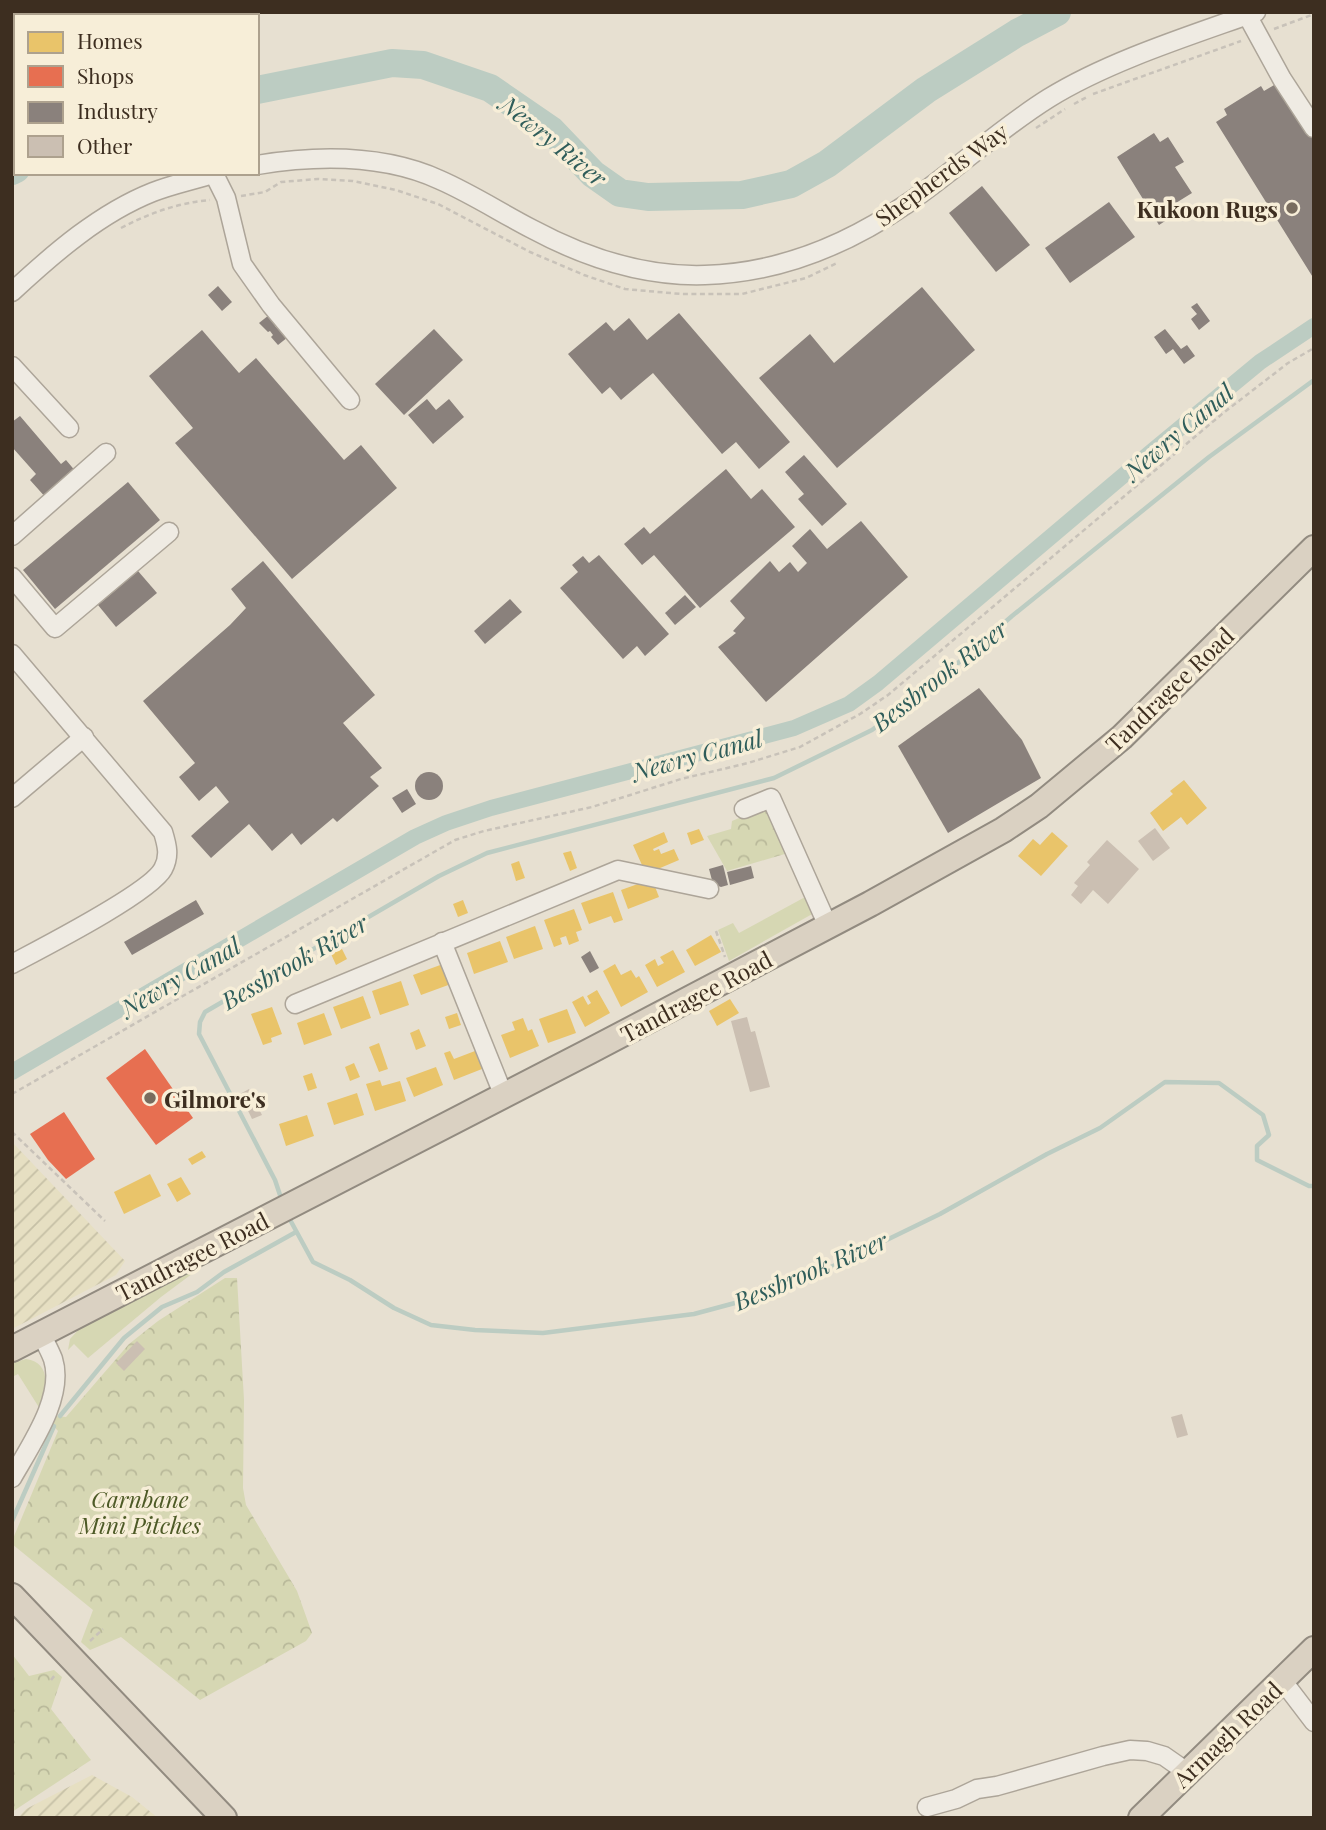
<svg xmlns="http://www.w3.org/2000/svg" width="1326" height="1830" font-family="'Playfair Display',serif">
	<defs>
		<pattern id="farmland-furrows" width="10" height="10" patternUnits="userSpaceOnUse" patternTransform="scale(1.75)"><rect width="10" height="10" fill="#e6dfc2"/><path d="M-1 1l2-2M0 10L10 0M9 11l2-2" fill="none" stroke="#c6c0a6"/></pattern>
		<pattern id="park-crowns" width="20" height="18" patternUnits="userSpaceOnUse" patternTransform="scale(1.75)"><rect width="20" height="18" fill="#d6d7b3"/><path d="M2 6a3 3 0 1 1 6 0M12 15a3 3 0 1 1 6 0" fill="none" stroke="#b9b99a"/></pattern>
	</defs>
	<rect width="100%" height="100%" fill="#e7e0d1"/>
	<g fill="url(#farmland-furrows)">
		<path d="M14,1144L125,1261L116,1275L12,1329Z"/>
		<path d="M92,1775L132,1797L158,1818H18L26,1809Z"/>
	</g>
	<g fill="#d6d7b3">
		<path d="M807,896L814,913L729,961L718,930L733,923L739,933Z"/>
		<path d="M224,1250L161,1297L88,1358L74,1344L68,1350L70,1339L81,1327Z"/>
		<path d="M26,1359C53,1363 46,1391 40,1409L18,1374L12,1377V1363Z"/>
	</g>
	<g fill="url(#park-crowns)">
		<path d="M763,808L773,814L788,853L727,871L707,836L731,829L732,821Z"/>
		<path d="M225,1278H237L244,1400L243,1488L246,1505L297,1591L312,1633L306,1641L200,1700L121,1637L90,1650L81,1642L93,1610L12,1544V1541L58,1431L51,1423L56,1416L66,1417L129,1344L158,1321Z"/>
		<path d="M12,1654L29,1676L54,1670L62,1677L51,1709L91,1760L12,1812Z"/>
	</g>
	<g fill="#e9c46a">
		<path d="M1184,780L1207,808L1187,825L1181,817L1163,831L1150,813L1173,794L1170,791Z"/>
		<path d="M699,829L704,840L691,845L687,833Z"/>
		<path d="M664,832L668,842L653,849L654,851L659,849L661,854L674,849L679,860L646,874L633,845Z"/>
		<path d="M1052,832L1068,846L1041,876L1018,856L1033,839L1040,845Z"/>
		<path d="M571,851L577,868L570,871L563,853Z"/>
		<path d="M519,861L525,878L516,881L511,864Z"/>
		<path d="M652,879L659,897L628,909L621,890Z"/>
		<path d="M613,892L623,920L614,923L611,916L589,924L581,903Z"/>
		<path d="M463,900L468,913L458,917L453,904Z"/>
		<path d="M574,909L582,930L576,932L579,941L569,945L566,936L560,938L562,944L554,947L544,920Z"/>
		<path d="M535,926L543,949L514,959L506,937Z"/>
		<path d="M711,935L721,952L695,966L686,950Z"/>
		<path d="M500,941L508,962L474,974L467,953Z"/>
		<path d="M342,949L347,959L336,965L331,954Z"/>
		<path d="M673,950L685,972L657,987L645,965L655,959L658,966L664,963L660,957Z"/>
		<path d="M443,964L451,984L421,995L413,975Z"/>
		<path d="M615,964L621,975L631,970L636,978L639,976L648,992L621,1007L603,971Z"/>
		<path d="M401,981L409,1005L380,1015L372,991Z"/>
		<path d="M597,990L610,1013L585,1027L572,1002L583,996L588,1005L591,1003L587,996Z"/>
		<path d="M363,996L371,1018L341,1029L333,1007Z"/>
		<path d="M730,999L739,1013L717,1026L709,1011Z"/>
		<path d="M272,1007L282,1034L271,1038L272,1042L263,1045L251,1014Z"/>
		<path d="M567,1009L576,1033L548,1043L539,1019Z"/>
		<path d="M324,1013L332,1035L304,1045L297,1023Z"/>
		<path d="M457,1013L461,1025L449,1029L445,1017Z"/>
		<path d="M523,1018L528,1031L532,1029L539,1046L510,1058L501,1035L515,1030L512,1022Z"/>
		<path d="M419,1029L426,1046L416,1050L410,1033Z"/>
		<path d="M379,1043L388,1069L379,1072L369,1047Z"/>
		<path d="M450,1051L454,1059L475,1051L482,1069L454,1080L444,1053Z"/>
		<path d="M354,1063L360,1077L350,1081L345,1067Z"/>
		<path d="M436,1067L443,1085L414,1097L406,1078Z"/>
		<path d="M312,1073L317,1088L308,1091L303,1076Z"/>
		<path d="M380,1080L382,1086L400,1081L406,1101L375,1111L366,1084Z"/>
		<path d="M357,1093L364,1115L334,1125L327,1103Z"/>
		<path d="M307,1115L314,1136L286,1146L279,1124Z"/>
		<path d="M202,1151L206,1157L192,1165L188,1159Z"/>
		<path d="M150,1174L161,1196L124,1214L114,1192Z"/>
		<path d="M181,1177L191,1194L177,1202L167,1184Z"/>
	</g>
	<g fill="#e76f51">
		<path d="M145,1049L193,1118L156,1145L106,1078Z"/>
		<path d="M64,1112L95,1159L66,1179L48,1160L30,1134Z"/>
	</g>
	<g fill="#8a817c">
		<path d="M12,12H102V16H16V54H12Z"/>
		<path d="M1279,82L1314,138V279L1216,122L1227,115L1224,109L1261,86L1264,91Z"/>
		<path d="M1154,133L1160,142L1168,137L1184,162L1175,167L1192,193L1171,206L1176,214L1159,225L1117,157Z"/>
		<path d="M982,186L1030,245L996,272L949,213Z"/>
		<path d="M1109,202L1135,237L1070,283L1045,248Z"/>
		<path d="M218,286L232,302L222,311L208,295Z"/>
		<path d="M922,287L975,350L837,468L759,378L810,334L834,363Z"/>
		<path d="M1197,303L1210,321L1199,330L1191,319L1197,314L1191,307Z"/>
		<path d="M679,313L790,442L759,469L736,442L722,454L653,373L621,400L610,387L602,394L568,354L606,322L614,331L629,318L647,340Z"/>
		<path d="M269,315L277,324L275,326L279,330L281,328L288,337L278,345L271,337L273,335L270,331L268,332L259,323Z"/>
		<path d="M434,329L463,360L404,415L375,384Z"/>
		<path d="M1165,329L1181,349L1187,345L1195,356L1184,364L1173,349L1166,354L1154,337Z"/>
		<path d="M202,330L239,373L256,358L344,460L361,445L397,488L292,579L175,443L193,428L149,376Z"/>
		<path d="M427,399L436,410L449,399L464,417L433,444L408,415Z"/>
		<path d="M20,416L61,464L66,460L77,473L47,499L30,480L36,474L12,447V422Z"/>
		<path d="M804,455L847,504L822,526L798,499L804,494L785,472Z"/>
		<path d="M726,469L751,499L762,489L795,527L700,608L654,555L642,565L624,544L644,527L650,534Z"/>
		<path d="M128,482L160,520L55,609L23,570Z"/>
		<path d="M861,521L908,577L766,702L718,647L736,633L733,631L745,618L730,601L770,561L779,572L790,562L798,572L807,563L792,546L810,529L827,549Z"/>
		<path d="M599,555L669,634L645,656L637,646L623,659L560,588L578,572L572,565L583,556L589,563Z"/>
		<path d="M263,561L375,695L343,723L382,768L370,777L379,786L337,822L333,818L301,845L292,833L272,851L249,824L211,858L191,836L229,802L216,786L199,801L179,777L195,763L143,701L230,625L246,608L231,589Z"/>
		<path d="M138,571L157,593L116,627L98,605Z"/>
		<path d="M685,595L696,607L675,625L665,613Z"/>
		<path d="M510,599L522,612L485,644L474,631Z"/>
		<path d="M979,688L1022,740L1041,778L948,833L898,746Z"/>
		<circle cx="429" cy="786" r="14"/>
		<path d="M407,789L416,804L402,813L392,798Z"/>
		<path d="M723,865L728,885L721,887L713,884L709,869Z"/>
		<path d="M751,866L754,878L730,885L727,872Z"/>
		<path d="M196,900L204,914L132,955L124,942Z"/>
		<path d="M590,951L599,968L590,973L581,957Z"/>
	</g>
	<g fill="none" stroke-linecap="round" stroke-linejoin="round">
		<g stroke="#bcccc2" stroke-width="4.5">
			<path d="M282,1201L275,1180L199,1034L200,1022L205,1012L439,876L487,853L774,778L872,730L943,676L1012,616L1209,457L1314,380"/>
			<path d="M288,1216L313,1262L350,1280L394,1308L431,1325L475,1330L543,1333L694,1314L761,1296L829,1268L940,1214L1047,1154L1100,1128L1165,1082L1219,1083L1263,1115L1269,1135L1257,1146V1160L1309,1186H1314"/>
			<path d="M60,1416L124,1338L162,1307L197,1292L224,1272L296,1232"/>
			<path d="M12,1521L54,1426"/>
		</g>
		<path stroke="#bcccc2" stroke-width="16" d="M12,1072L415,837L446,823L491,808L794,728L849,704L878,683L1151,452L1260,362L1314,326"/>
		<g stroke="#bcccc2" stroke-width="28">
			<path d="M257,90L392,63L423,65L490,88L551,130L593,174L620,193L648,197L742,195L791,184L827,164L926,90L1017,33L1057,12"/>
			<path d="M12,171L16,169"/>
		</g>
	</g>
	<g fill="#cbbfb2">
		<path d="M1155,828L1170,848L1153,861L1138,841Z"/>
		<path d="M1107,840L1139,869L1108,904L1093,890L1081,904L1071,895L1078,886L1074,883L1090,865L1087,862Z"/>
		<path d="M747,1017L751,1032L755,1031L770,1087L750,1092L731,1021Z"/>
		<path d="M249,1089L262,1115L252,1119L240,1094Z"/>
		<path d="M137,1341L145,1349L124,1371L116,1363Z"/>
		<path d="M1182,1414L1188,1435L1177,1438L1171,1417Z"/>
	</g>
	<g fill="none" stroke-linecap="round" stroke-linejoin="round">
		<defs>
			<g id="minor">
				<path d="M1247,15L1282,79L1314,128"/>
				<path d="M257,165C318,155 383,154 440,180C472,194 501,213 532,229C586,258 643,277 705,275C779,273 847,245 908,203C956,170 999,129 1049,98C1109,61 1189,36 1256,12"/>
				<path d="M214,174L226,198L242,264L271,305L350,400"/>
				<path d="M12,292C54,253 100,213 153,192C173,184 195,180 215,173"/>
				<path d="M12,366L69,428"/>
				<path d="M12,536L106,453"/>
				<path d="M12,577L55,628L169,532"/>
				<path d="M12,654L163,832C167,845 170,856 163,869C150,893 42,948 12,964"/>
				<path d="M12,798L84,737"/>
				<path d="M744,809L771,798L828,926"/>
				<path d="M442,942L503,1094"/>
				<path d="M295,1004L618,870L709,889"/>
				<path d="M12,1478C30,1446 65,1397 53,1359C50,1351 45,1342 41,1334"/>
				<path d="M1282,1680L1314,1722"/>
				<path d="M927,1807L956,1799L977,1789L997,1786L1103,1756L1130,1750L1147,1751L1164,1756L1187,1772"/>
			</g>
			<g id="highway">
				<path d="M12,1349L590,1051L870,904L1003,830L1039,806L1122,737L1314,548"/>
				<path d="M12,1596L224,1818"/>
				<path d="M1141,1818L1314,1649"/>
			</g>
		</defs>
		<use href="#minor" stroke="#ada599" stroke-width="21"/>
		<use href="#highway" stroke="#928b80" stroke-width="28"/>
		<g stroke="#c8c2b9" stroke-width="2.5" stroke-dasharray="5 3.5" stroke-linecap="butt">
			<path d="M1274,29L1314,14"/>
			<path d="M1093,94L1241,41"/>
			<path d="M1074,104L1087,97"/>
			<path d="M1036,128L1065,109"/>
			<path d="M241,196L265,192L281,182L318,179L353,181L396,190L438,204L530,252L584,275L625,289L681,294H742L806,278L837,263"/>
			<path d="M121,228C150,213 177,203 210,200"/>
			<path d="M716,931L725,957"/>
			<path d="M12,1094L455,840L484,831L592,807L681,779L748,763L800,747L860,714L888,695L1222,414L1288,363L1314,348"/>
			<path d="M12,1132L105,1221"/>
			<path d="M90,1641L103,1629"/>
			<path d="M51,1680L55,1675"/>
		</g>
		<use href="#minor" stroke="#efebe3" stroke-width="18"/>
		<use href="#highway" stroke="#dad1c2" stroke-width="24"/>
	</g>
	<g fill="#786c5e" stroke="#f7eed8" stroke-width="2.5">
		<circle cx="1292" cy="208" r="7"/>
		<circle cx="150" cy="1098" r="7"/>
	</g>
	<g text-anchor="middle" dominant-baseline="central" stroke-width="7" stroke-linejoin="round" paint-order="stroke">
		<g font-size="23" fill="#3d2e20" stroke="#f7eed8">
			<text transform="translate(941 174) rotate(-36)">Shepherds Way</text>
			<text transform="translate(1169 689) rotate(-44)">Tandragee Road</text>
			<text transform="translate(696 996) rotate(-28)">Tandragee Road</text>
			<text transform="translate(192 1256) rotate(-27)">Tandragee Road</text>
			<text transform="translate(1227 1734) rotate(-44)">Armagh Road</text>
		</g>
		<g font-size="23" font-weight="bold" fill="#3d2e20" stroke="#f7eed8" text-anchor="end">
			<text x="1278" y="208">Kukoon Rugs</text>
			<text x="164" y="1098" text-anchor="start">Gilmore's</text>
		</g>
		<g font-size="23" font-style="italic" fill="#4d5a26" stroke="#f7eed8">
			<text x="140" y="1498">Carnbane<tspan x="140" dy="26">Mini Pitches</tspan></text>
		</g>
		<g font-size="24" font-style="italic" fill="#2f5d5a" stroke="#f7eed8">
			<text transform="translate(554 140) rotate(39)">Newry River</text>
			<text transform="translate(1178 431) rotate(-40)">Newry Canal</text>
			<text transform="translate(939 675) rotate(-38)">Bessbrook River</text>
			<text transform="translate(697 754) rotate(-15)">Newry Canal</text>
			<text transform="translate(294 961) rotate(-30)">Bessbrook River</text>
			<text transform="translate(180 976) rotate(-30)">Newry Canal</text>
			<text transform="translate(810 1270) rotate(-23)">Bessbrook River</text>
		</g>
	</g>
	<rect width="1326" height="1830" fill="none" stroke="#3d2e20" stroke-width="28"/>
	<rect x="14" y="14" width="245" height="161" fill="#f7eed8" stroke="#ada18e" stroke-width="2"/>
	<rect x="28" y="32" width="35" height="21" fill="#e9c46a" stroke="#ada18e" stroke-width="2"/>
	<text x="77" y="49" font-size="21" fill="#3d2e20">Homes</text>
	<rect x="28" y="66" width="35" height="21" fill="#e76f51" stroke="#ada18e" stroke-width="2"/>
	<text x="77" y="84" font-size="21" fill="#3d2e20">Shops</text>
	<rect x="28" y="102" width="35" height="21" fill="#8a817c" stroke="#ada18e" stroke-width="2"/>
	<text x="77" y="119" font-size="21" fill="#3d2e20">Industry</text>
	<rect x="28" y="136" width="35" height="21" fill="#cbbfb2" stroke="#ada18e" stroke-width="2"/>
	<text x="77" y="154" font-size="21" fill="#3d2e20">Other</text>
</svg>
